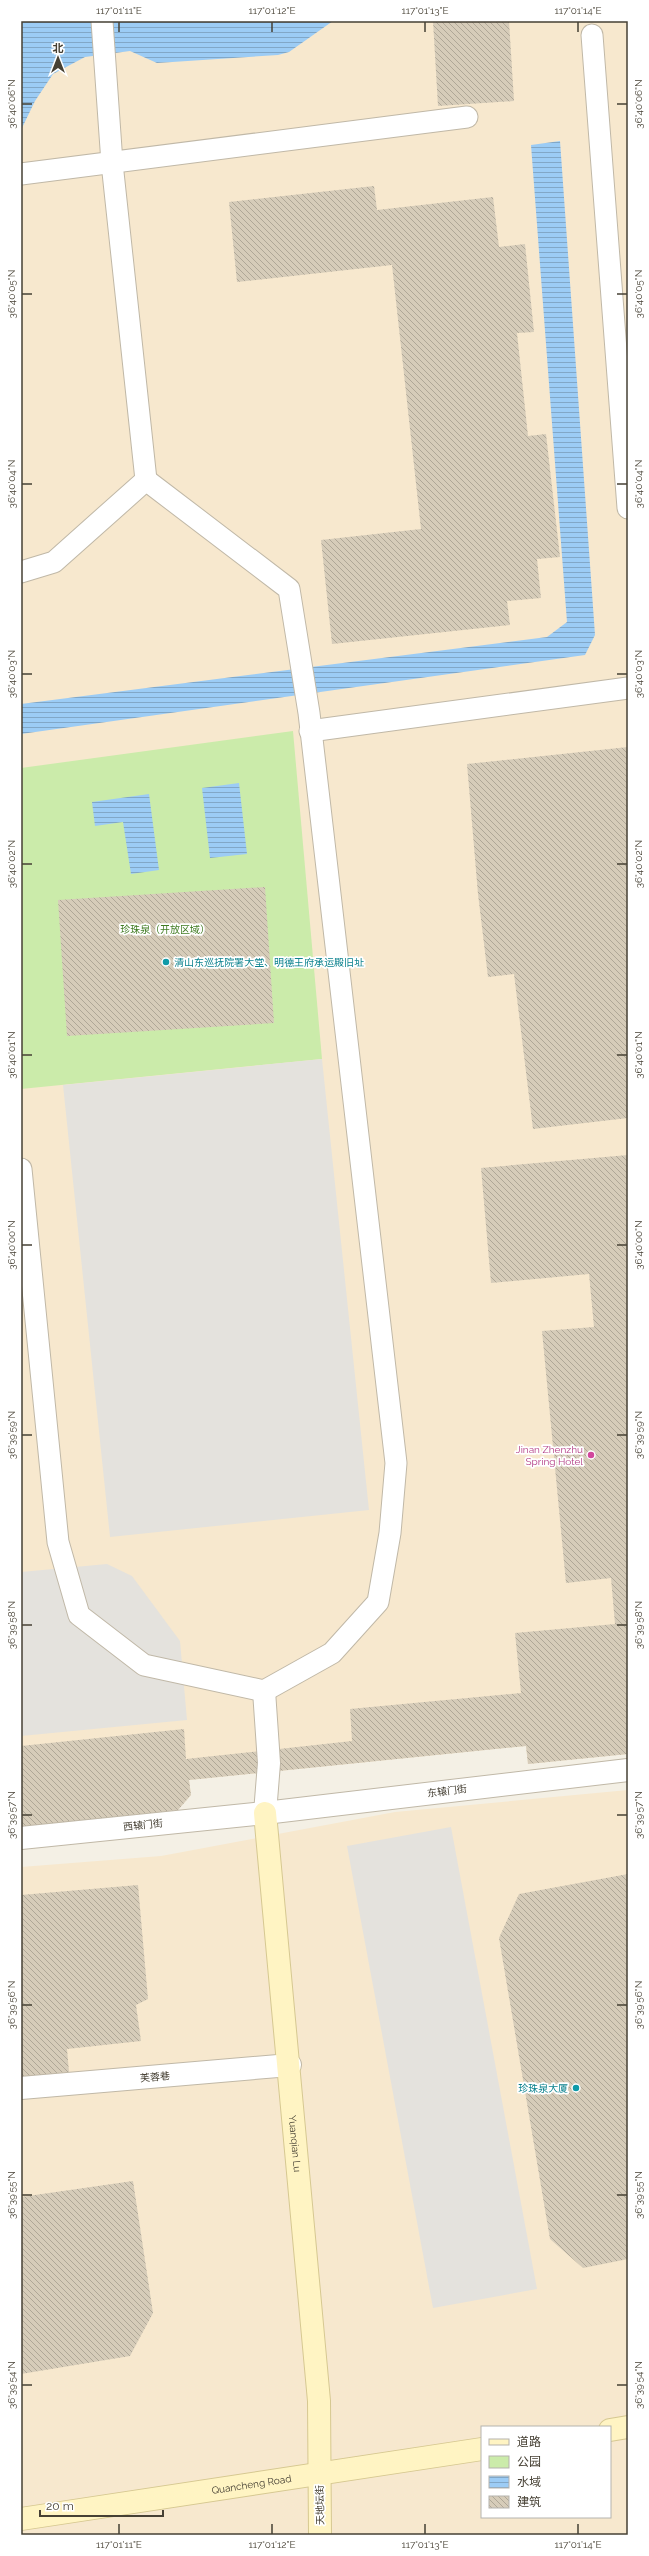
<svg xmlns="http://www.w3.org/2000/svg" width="649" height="2556" font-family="Raleway,'Noto Sans SC',sans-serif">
	<defs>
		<pattern id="water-rules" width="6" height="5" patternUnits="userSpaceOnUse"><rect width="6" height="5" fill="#9cccf5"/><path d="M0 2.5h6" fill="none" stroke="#81a7c7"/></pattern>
		<pattern id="building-back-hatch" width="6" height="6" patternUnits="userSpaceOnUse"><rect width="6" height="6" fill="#d6ccb9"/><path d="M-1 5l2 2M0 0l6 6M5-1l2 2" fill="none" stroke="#afa797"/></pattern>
	</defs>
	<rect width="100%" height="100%" fill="#f4f0e5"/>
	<g fill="#f7e8ce" fill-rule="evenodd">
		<path d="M21,21H628V1754L528,1764L526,1746L189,1780L191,1795L178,1810L21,1825Z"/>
		<path d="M628,1790V2535H21V1867L161,1856L395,1812ZM482,2427H610V2517H482Z"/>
	</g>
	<path fill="#cbebaa" d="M293,731L322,1059L21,1089V768Z"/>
	<g fill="#e4e2dd">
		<path d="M322,1059L369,1510L110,1537L63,1085Z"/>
		<path d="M107,1564L132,1576L180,1641L187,1720L21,1736V1572Z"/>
		<path d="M451,1827L537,2289L433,2308L347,1846Z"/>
	</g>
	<g fill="url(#water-rules)">
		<path d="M21,21H333L289,52L278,55L157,63L130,51L85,57L53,74L35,101L21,130Z"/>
		<path d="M560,141L595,635L585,655L21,734V704L547,637L567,622L531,145Z"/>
		<path d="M239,783L247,854L210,858L202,788Z"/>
		<path d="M149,794L159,870L131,874L123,822L95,826L92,802Z"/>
	</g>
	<g fill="url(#building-back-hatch)">
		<path d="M433,21H509L514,101L438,106Z"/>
		<path d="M374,186L377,210L493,197L499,247L525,244L534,332L517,333L528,436L546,434L560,557L537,559L541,598L507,601L510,625L332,644L321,540L421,529L392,265L237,282L229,202Z"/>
		<path d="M628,747V1118L533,1129L514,974L488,977L478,894L467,764Z"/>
		<path d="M265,887L274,1023L67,1036L58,900Z"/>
		<path d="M628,1155V1754L528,1764L526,1746L189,1780L191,1795L178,1810L21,1827V1746L184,1729L186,1759L352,1741L350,1709L521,1693L515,1633L615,1624L611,1578L566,1583L542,1331L594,1327L589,1274L491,1283L481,1168Z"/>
		<path d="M628,1874V2259L583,2268L550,2239L499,1938L519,1894Z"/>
		<path d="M138,1885L148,1999L136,2005L141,2041L67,2049L69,2072L21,2077V1895Z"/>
		<path d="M133,2181L153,2313L130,2356L21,2374V2197Z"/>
	</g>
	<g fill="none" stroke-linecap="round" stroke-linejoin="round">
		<defs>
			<g id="lane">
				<path d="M592,35L628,508"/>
				<path d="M21,174L467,117"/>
				<path d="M21,572L54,562L146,480L112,163L102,21"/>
				<path d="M310,731L628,688"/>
				<path d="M21,1169L58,1542L79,1615L144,1665L264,1691L332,1653L378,1602L390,1533L396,1463L309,713L289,589L146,480"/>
			</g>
			<g id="street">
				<path d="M264,1691L269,1763L265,1813"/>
				<path d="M21,1838L265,1813L628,1770"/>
				<path d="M21,2088L290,2065"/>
			</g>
			<g id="secondary">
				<path id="s1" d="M265,1813L319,2401L320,2535"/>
				<path d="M610,2430L628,2427"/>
				<path id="s2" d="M21,2519L482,2449"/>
			</g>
		</defs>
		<use href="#lane" stroke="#c0b8a7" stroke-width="23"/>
		<use href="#street" stroke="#c0b8a7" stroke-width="24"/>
		<use href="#secondary" stroke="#d6c891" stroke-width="24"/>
		<use href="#lane" stroke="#fff" stroke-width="21"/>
		<use href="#street" stroke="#fff" stroke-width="22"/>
		<use href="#secondary" stroke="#fff4c3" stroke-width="22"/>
	</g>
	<path fill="none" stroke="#464034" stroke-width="1.5" d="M119,22V32M272,22V32M425,22V32M578,22V32M22,104H32M617,104H627M22,294H32M617,294H627M22,484H32M617,484H627M22,674H32M617,674H627M22,864H32M617,864H627M22,1055H32M617,1055H627M22,1245H32M617,1245H627M22,1435H32M617,1435H627M22,1625H32M617,1625H627M22,1815H32M617,1815H627M22,2005H32M617,2005H627M22,2195H32M617,2195H627M22,2385H32M617,2385H627M119,2524V2534M272,2524V2534M425,2524V2534M578,2524V2534"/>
	<g fill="#0f9aa8" stroke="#fff" stroke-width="1.5">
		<circle cx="166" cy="962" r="4"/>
		<circle cx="576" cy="2088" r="4"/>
	</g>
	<circle fill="#d1479c" stroke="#fff" stroke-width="1.5" cx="591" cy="1455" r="4"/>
	<g text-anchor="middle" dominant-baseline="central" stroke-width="3.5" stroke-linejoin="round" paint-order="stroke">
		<g font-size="10" fill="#407c23" stroke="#fff">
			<text x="165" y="929">珍珠泉（开放区域）</text>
		</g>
		<g font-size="10" fill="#0d838f" stroke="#fff" text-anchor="start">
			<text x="174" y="962">清山东巡抚院署大堂、明德王府承运殿旧址</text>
			<text x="568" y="2088" text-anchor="end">珍珠泉大厦</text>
		</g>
		<g font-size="10" fill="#b23c85" stroke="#fff" text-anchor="end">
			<text x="583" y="1449">Jinan Zhenzhu<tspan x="583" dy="12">Spring Hotel</tspan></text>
		</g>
		<g font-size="10" fill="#464034" stroke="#fff">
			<text transform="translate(447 1791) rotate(-7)">东辕门街</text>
			<text transform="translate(143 1825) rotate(-6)">西辕门街</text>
			<text transform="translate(155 2077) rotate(-5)">芙蓉巷</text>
			<text stroke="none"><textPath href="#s1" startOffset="332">Yuanqian Lu</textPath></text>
			<text stroke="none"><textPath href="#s2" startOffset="233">Quancheng Road</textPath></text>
			<text transform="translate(320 2505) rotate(-91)">天地坛街</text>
		</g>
	</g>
	<rect width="649" height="2556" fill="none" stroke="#ffffff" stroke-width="44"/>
	<rect x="481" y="2426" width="130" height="92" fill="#ffffff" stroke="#b5b3ae"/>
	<rect x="489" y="2439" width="20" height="6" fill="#fff4c3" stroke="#b5b3ae"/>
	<text x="517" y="2446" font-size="12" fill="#464034">道路</text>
	<rect x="489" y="2456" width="20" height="12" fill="#cbebaa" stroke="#b5b3ae"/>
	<text x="517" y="2466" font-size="12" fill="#464034">公园</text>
	<rect x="489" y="2476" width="20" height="12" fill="url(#water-rules)" stroke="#b5b3ae"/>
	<text x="517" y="2486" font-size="12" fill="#464034">水域</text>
	<rect x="489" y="2496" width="20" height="12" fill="url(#building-back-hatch)" stroke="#b5b3ae"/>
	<text x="517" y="2506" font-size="12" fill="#464034">建筑</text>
	<g transform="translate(58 58)" stroke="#ffffff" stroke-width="3" paint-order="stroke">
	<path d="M0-3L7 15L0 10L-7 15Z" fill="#464034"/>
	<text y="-6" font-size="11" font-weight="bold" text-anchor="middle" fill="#464034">北</text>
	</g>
	<path d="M40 2510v6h123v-6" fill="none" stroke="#464034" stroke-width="2"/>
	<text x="46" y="2510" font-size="12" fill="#464034" stroke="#ffffff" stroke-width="3" paint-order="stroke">20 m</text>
	<rect x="22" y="22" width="605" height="2512" fill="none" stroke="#464034" stroke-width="1.5"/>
	<g font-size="10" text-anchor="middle" fill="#464034">
		<text x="119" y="14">117°01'11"E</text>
		<text x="272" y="14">117°01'12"E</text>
		<text x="425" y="14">117°01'13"E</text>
		<text x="578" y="14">117°01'14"E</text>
		<text transform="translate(11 104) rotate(-90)" y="4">36°40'06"N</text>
		<text transform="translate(638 104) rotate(-90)" y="4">36°40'06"N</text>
		<text transform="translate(11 294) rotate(-90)" y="4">36°40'05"N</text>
		<text transform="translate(638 294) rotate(-90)" y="4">36°40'05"N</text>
		<text transform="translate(11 484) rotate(-90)" y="4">36°40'04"N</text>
		<text transform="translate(638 484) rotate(-90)" y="4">36°40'04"N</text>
		<text transform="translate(11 674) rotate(-90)" y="4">36°40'03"N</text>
		<text transform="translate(638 674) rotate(-90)" y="4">36°40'03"N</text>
		<text transform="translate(11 864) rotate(-90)" y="4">36°40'02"N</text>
		<text transform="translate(638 864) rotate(-90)" y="4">36°40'02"N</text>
		<text transform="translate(11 1055) rotate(-90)" y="4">36°40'01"N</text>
		<text transform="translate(638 1055) rotate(-90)" y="4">36°40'01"N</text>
		<text transform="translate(11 1245) rotate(-90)" y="4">36°40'00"N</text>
		<text transform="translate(638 1245) rotate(-90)" y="4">36°40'00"N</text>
		<text transform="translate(11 1435) rotate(-90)" y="4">36°39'59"N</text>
		<text transform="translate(638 1435) rotate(-90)" y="4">36°39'59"N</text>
		<text transform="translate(11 1625) rotate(-90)" y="4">36°39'58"N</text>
		<text transform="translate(638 1625) rotate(-90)" y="4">36°39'58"N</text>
		<text transform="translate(11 1815) rotate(-90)" y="4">36°39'57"N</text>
		<text transform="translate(638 1815) rotate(-90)" y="4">36°39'57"N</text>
		<text transform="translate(11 2005) rotate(-90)" y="4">36°39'56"N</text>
		<text transform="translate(638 2005) rotate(-90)" y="4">36°39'56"N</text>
		<text transform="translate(11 2195) rotate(-90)" y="4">36°39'55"N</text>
		<text transform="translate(638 2195) rotate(-90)" y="4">36°39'55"N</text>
		<text transform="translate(11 2385) rotate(-90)" y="4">36°39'54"N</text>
		<text transform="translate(638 2385) rotate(-90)" y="4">36°39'54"N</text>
		<text x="119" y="2548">117°01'11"E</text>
		<text x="272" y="2548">117°01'12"E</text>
		<text x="425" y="2548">117°01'13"E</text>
		<text x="578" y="2548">117°01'14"E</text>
	</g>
</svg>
